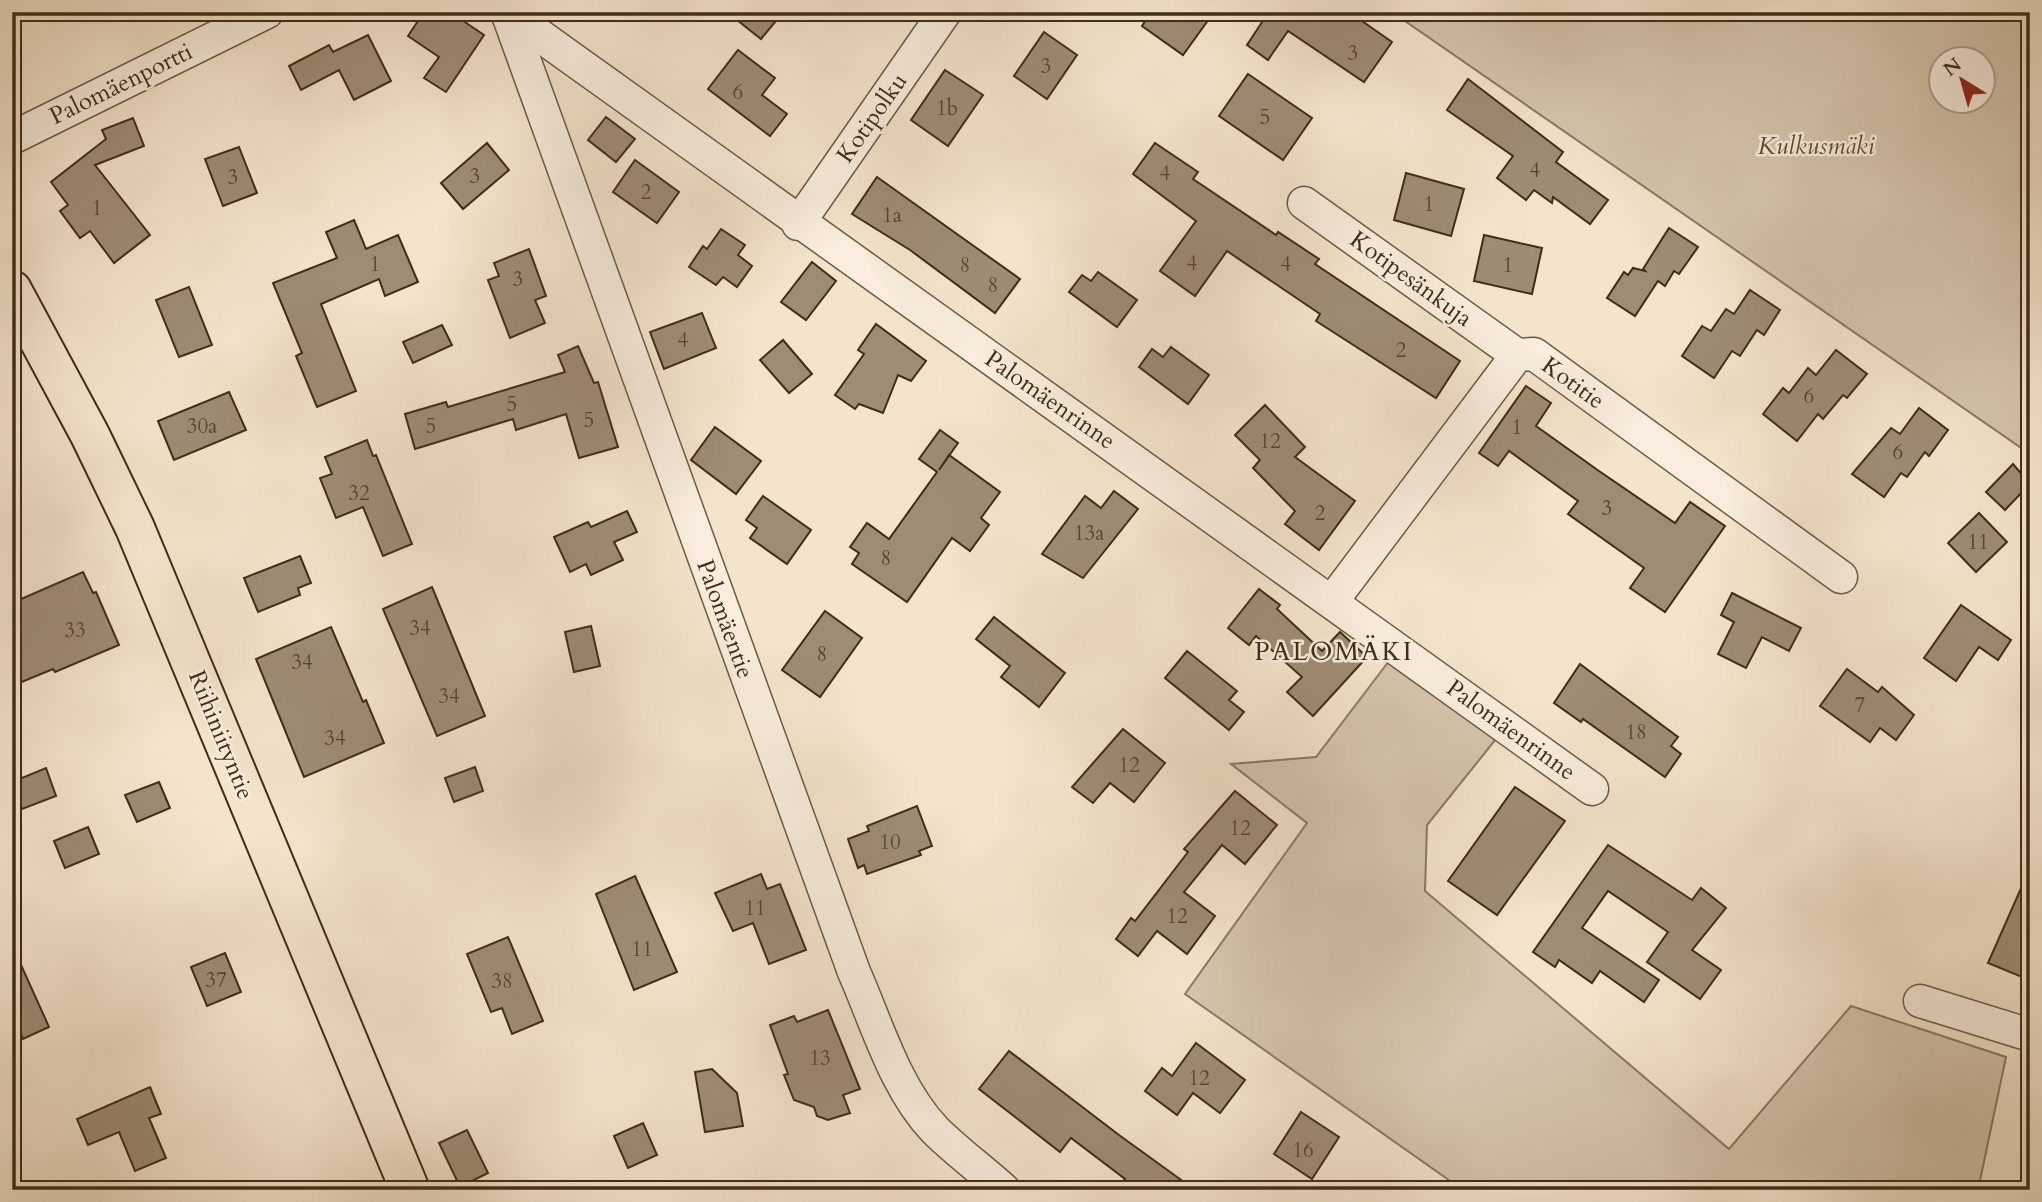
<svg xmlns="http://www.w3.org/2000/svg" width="2042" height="1202" font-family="Cardo,serif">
	<rect width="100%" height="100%" fill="#f4e4cc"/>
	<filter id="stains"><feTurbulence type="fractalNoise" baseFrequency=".00286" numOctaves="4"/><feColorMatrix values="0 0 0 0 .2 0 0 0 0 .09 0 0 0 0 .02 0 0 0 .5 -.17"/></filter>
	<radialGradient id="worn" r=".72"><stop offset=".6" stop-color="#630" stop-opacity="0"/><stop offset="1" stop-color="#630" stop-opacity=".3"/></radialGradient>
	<g fill="#d5c5ad" stroke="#8a7962" stroke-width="2" fill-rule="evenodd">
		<path d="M1392,12H2030V454ZM1940,60H1982V102H1940Z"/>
		<path d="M1389,661L1500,734L1427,825L1425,891L1729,1149L1851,1006L2006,1057L1978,1190H1463L1185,994L1307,823L1231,764L1316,757Z"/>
	</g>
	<g fill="#9e8c75" stroke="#402d16" stroke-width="2">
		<path d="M424,12H450L484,35L446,92L424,78L439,57L408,36Z"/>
		<path d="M727,12H764L775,22L761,39Z"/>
		<path d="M1151,12H1214L1183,55L1142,26Z"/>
		<path d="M1261,12H1349L1392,42L1364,82L1288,31L1268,60L1247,45L1266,16Z"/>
		<path d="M1044,32L1077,55L1047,99L1014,76Z"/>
		<path d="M368,35L391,81L354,100L339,70L301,90L289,66L329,45L333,52Z"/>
		<path d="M738,50L775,78L762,95L787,114L770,136L708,89Z"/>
		<path d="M945,70L983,95L948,146L911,120Z"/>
		<path d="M1248,74L1312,118L1283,160L1219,116Z"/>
		<path d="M1468,79L1563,152L1556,162L1608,200L1590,224L1553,197L1552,203L1534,190L1526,200L1497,178L1513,156L1447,110Z"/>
		<path d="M606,117L635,139L616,162L588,140Z"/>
		<path d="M133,118L144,146L95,165L150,235L114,263L90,231L80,238L60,211L68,205L51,182L106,139L102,130Z"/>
		<path d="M487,143L509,170L463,209L441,183Z"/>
		<path d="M1155,143L1198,172L1193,179L1276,235L1278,232L1319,259L1315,264L1460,361L1436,398L1316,321L1320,314L1227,251L1195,296L1160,271L1196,221L1133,174Z"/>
		<path d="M239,147L257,193L223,206L205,159Z"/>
		<path d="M635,160L679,192L657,223L613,192Z"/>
		<path d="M1406,173L1464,189L1451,236L1394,220Z"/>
		<path d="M877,177L1020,279L995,313L910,250L852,214Z"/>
		<path d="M354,220L366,249L398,235L418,282L385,296L379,279L321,304L356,391L317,407L296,356L302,353L273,283L337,258L326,232Z"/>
		<path d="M1669,228L1698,247L1679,274L1674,271L1665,286L1658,281L1635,316L1607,298L1624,272L1628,275L1633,268L1645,271L1643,269Z"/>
		<path d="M721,229L745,245L738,255L752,266L737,287L723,277L716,285L689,267L703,246L707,249Z"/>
		<path d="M1484,235L1542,248L1532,294L1474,281Z"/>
		<path d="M529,249L546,296L535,300L545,323L510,338L488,280L499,276L494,263Z"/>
		<path d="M812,262L836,281L806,320L781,302Z"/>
		<path d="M1098,272L1137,300L1117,327L1069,292L1082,275L1091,281Z"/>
		<path d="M189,287L212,345L179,357L156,300Z"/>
		<path d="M1750,290L1780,310L1764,335L1757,330L1740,356L1732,351L1714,378L1682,356L1702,326L1711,331L1726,309L1734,314Z"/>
		<path d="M702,313L716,348L664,369L650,332Z"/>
		<path d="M876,324L926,361L911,381L898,375L883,413L859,404L855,409L835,395L864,354L858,350Z"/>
		<path d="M442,325L452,345L413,363L403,342Z"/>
		<path d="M783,340L812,374L789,393L760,360Z"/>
		<path d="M578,346L594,383L598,382L618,447L579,458L566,414L516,430L513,419L415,449L405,414L446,402L448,407L565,372L558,355Z"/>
		<path d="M1171,347L1209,375L1188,404L1139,367L1152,349L1163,357Z"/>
		<path d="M1836,350L1867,374L1847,398L1843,395L1823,419L1818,414L1797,441L1763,414L1783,388L1789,393L1808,368L1816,375Z"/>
		<path d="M1526,386L1551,403L1536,426L1599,471L1675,523L1690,502L1725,526L1665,612L1630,588L1644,568L1568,514L1578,501L1509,451L1498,466L1479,453Z"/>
		<path d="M229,392L246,430L174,460L158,421Z"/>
		<path d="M1265,405L1305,447L1295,457L1355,501L1319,550L1285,524L1295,511L1253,468L1260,460L1235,435Z"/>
		<path d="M1919,408L1948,430L1929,456L1925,452L1907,477L1901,473L1884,497L1852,474L1891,428L1900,434Z"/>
		<path d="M715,427L761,461L736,494L691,460Z"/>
		<path d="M940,430L958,443L939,470L949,455L1000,492L981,518L989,525L970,551L952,538L907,602L852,564L859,553L850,547L867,523L889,539L937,472L919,459Z"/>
		<path d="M367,440L373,456L376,455L412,544L383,556L363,507L336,518L320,478L332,474L325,457Z"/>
		<path d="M2013,464L2030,484L2005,510L1986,492Z"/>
		<path d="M1114,491L1138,509L1083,578L1042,554L1085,496L1101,508Z"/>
		<path d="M763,496L811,530L787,564L750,538L757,528L746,520Z"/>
		<path d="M627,511L637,532L614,542L623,560L591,575L586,564L570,572L554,537L588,522L591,527Z"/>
		<path d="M1979,513L2007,542L1976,572L1948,543Z"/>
		<path d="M300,556L311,583L298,588L300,595L258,612L244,578Z"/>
		<path d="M83,572L93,593L96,592L119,645L55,672L53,669L12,686V603Z"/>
		<path d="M432,587L485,716L437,736L383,609Z"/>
		<path d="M1259,589L1280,605L1277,609L1322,651L1340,632L1367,657L1313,716L1287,692L1302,677L1256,636L1249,645L1228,628Z"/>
		<path d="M1732,593L1801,628L1789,651L1762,637L1746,668L1718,654L1734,622L1721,615Z"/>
		<path d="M1961,605L2011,640L1998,660L1979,647L1956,681L1924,658Z"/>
		<path d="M825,611L862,638L820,697L782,670Z"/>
		<path d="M994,617L1065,673L1039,707L1001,677L1010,666L976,639Z"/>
		<path d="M591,626L600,666L574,672L565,632Z"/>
		<path d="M331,627L363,702L366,700L384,743L304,777L256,659Z"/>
		<path d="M1187,651L1237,691L1229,700L1244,712L1229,730L1165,678Z"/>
		<path d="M1580,664L1678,737L1671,746L1681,754L1665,777L1583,719L1581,722L1554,703Z"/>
		<path d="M1847,669L1878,692L1882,687L1914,715L1896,740L1880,728L1870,742L1820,706Z"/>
		<path d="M1123,729L1165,763L1134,802L1110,783L1093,803L1072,787Z"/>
		<path d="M475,767L483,791L454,802L445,778Z"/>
		<path d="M46,768L56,796L22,809L12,782Z"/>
		<path d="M159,782L170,808L137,822L125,795Z"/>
		<path d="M1515,787L1565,821L1497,915L1448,881Z"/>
		<path d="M1235,791L1277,825L1245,864L1222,845L1184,892L1215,916L1187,954L1157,931L1138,956L1116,939L1131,918L1135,921L1188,852L1184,849Z"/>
		<path d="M917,806L932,846L919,851L921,855L867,874L864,865L858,868L848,839L869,831L867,826Z"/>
		<path d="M88,827L99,854L65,868L54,841Z"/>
		<path d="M1608,845L1692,900L1701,888L1726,908L1692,950L1721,970L1700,999L1647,962L1668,932L1608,891L1582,928L1659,980L1644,1002L1600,971L1592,983L1559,960L1555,967L1533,952Z"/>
		<path d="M2030,868V959L2022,977L1988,963Z"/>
		<path d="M761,874L767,889L780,884L806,950L769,964L753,923L733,931L715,893Z"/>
		<path d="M635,876L677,972L634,990L596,894Z"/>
		<path d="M508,937L543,1021L512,1034L502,1008L491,1012L467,954Z"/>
		<path d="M12,945L49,1027L23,1039L12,1014Z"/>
		<path d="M225,953L241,992L207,1006L191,967Z"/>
		<path d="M828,1010L860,1089L843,1095L850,1113L828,1120L817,1116L814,1107L794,1100L784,1075L788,1074L770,1025L794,1016L797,1022Z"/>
		<path d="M1196,1043L1245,1080L1220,1113L1193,1093L1177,1115L1145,1091L1162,1068L1172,1076Z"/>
		<path d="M1009,1051L1119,1135L1195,1190H1116L1125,1179L1071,1138L1060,1152L979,1089Z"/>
		<path d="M712,1069L737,1093L743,1126L705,1132L695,1072Z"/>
		<path d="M150,1087L161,1114L149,1118L166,1158L135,1171L119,1132L88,1145L77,1119Z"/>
		<path d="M1301,1112L1339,1137L1312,1179L1274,1154Z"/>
		<path d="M643,1123L657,1155L628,1168L614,1136Z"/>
		<path d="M467,1130L488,1173L460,1187L439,1143Z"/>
	</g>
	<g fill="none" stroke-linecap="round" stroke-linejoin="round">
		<defs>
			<g id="street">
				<path d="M507,12C867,274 1232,527 1592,789"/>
				<path d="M507,12L854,972C877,1024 895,1088 935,1130C956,1151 982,1170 1004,1190"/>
				<path d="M12,138L267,12"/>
				<path d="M1304,203L1517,355"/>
				<path d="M798,224L945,12"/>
				<path d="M1333,600L1517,355L1534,354L1841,577"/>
				<path d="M1920,1001L2030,1035"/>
			</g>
			<path id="primary" d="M12,290L90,435L135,528L410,1190"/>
		</defs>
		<use href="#street" stroke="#6d5b44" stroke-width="35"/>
		<use href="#primary" stroke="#402d16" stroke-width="42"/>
		<use href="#street" stroke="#f8edde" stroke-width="32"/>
		<use href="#primary" stroke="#f4e4cc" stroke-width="38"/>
	</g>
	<g text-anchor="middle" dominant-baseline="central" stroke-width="5" stroke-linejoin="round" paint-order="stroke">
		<g font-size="21" fill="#58452e">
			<text x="1353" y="53">3</text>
			<text x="1046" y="66">3</text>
			<text x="738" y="92">6</text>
			<text x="947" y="108">1b</text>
			<text x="1265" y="117">5</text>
			<text x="1535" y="170">4</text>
			<text x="1165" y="173">4</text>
			<text x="475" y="176">3</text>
			<text x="233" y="177">3</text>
			<text x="646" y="192">2</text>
			<text x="1429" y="204">1</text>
			<text x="97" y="208">1</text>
			<text x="892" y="215">1a</text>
			<text x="1192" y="263">4</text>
			<text x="375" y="264">1</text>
			<text x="1286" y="264">4</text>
			<text x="965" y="265">8</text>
			<text x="1508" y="265">1</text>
			<text x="518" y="279">3</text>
			<text x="993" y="285">8</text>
			<text x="683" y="340">4</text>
			<text x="1401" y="350">2</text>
			<text x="1809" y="396">6</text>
			<text x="512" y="404">5</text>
			<text x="589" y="420">5</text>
			<text x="202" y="426">30a</text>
			<text x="431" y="426">5</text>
			<text x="1517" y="427">1</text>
			<text x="1270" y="441">12</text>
			<text x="1898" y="452">6</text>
			<text x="359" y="493">32</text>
			<text x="1607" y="508">3</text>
			<text x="1320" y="513">2</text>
			<text x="1089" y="533">13a</text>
			<text x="1978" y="542">11</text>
			<text x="886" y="558">8</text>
			<text x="420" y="628">34</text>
			<text x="75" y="630">33</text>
			<text x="822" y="654">8</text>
			<text x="302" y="662">34</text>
			<text x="449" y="696">34</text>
			<text x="1860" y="705">7</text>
			<text x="1636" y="732">18</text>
			<text x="335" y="738">34</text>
			<text x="1129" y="765">12</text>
			<text x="1240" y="828">12</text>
			<text x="890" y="842">10</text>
			<text x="755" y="908">11</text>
			<text x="1177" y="916">12</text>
			<text x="642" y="949">11</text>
			<text x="216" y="980">37</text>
			<text x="502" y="981">38</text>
			<text x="820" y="1058">13</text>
			<text x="1199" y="1078">12</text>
			<text x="1303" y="1150">16</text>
		</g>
		<g font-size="24" fill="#402d16" stroke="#f8edde">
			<text transform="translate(121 84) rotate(-26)">Palomäenportti</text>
			<text transform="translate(872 118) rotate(-55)">Kotipolku</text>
			<text transform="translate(1411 279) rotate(36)">Kotipesänkuja</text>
			<text transform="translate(1573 383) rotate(36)">Kotitie</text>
			<text transform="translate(1050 400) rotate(35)">Palomäenrinne</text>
			<text transform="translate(725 619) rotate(70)">Palomäentie</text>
			<text transform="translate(1511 730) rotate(36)">Palomäenrinne</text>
			<text transform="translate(221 735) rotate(68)">Riihiniityntie</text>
		</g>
		<g font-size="24" font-style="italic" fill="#5e4b34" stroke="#f8edde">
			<text x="1816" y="146">Kulkusmäki</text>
		</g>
		<g font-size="26" letter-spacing="2" fill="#402d16" stroke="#f8edde">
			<text x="1334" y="651">PALOMÄKI</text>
		</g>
	</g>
	<rect width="2042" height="1202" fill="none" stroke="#f4e4cc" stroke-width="42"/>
	<rect x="14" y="14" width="2014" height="1174" fill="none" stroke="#402d16" stroke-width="3.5"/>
	<rect x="21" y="21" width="2000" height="1160" fill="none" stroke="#402d16" stroke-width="2"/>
	<g transform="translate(1962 80) rotate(323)"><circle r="33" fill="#f8edde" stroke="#aea08e" stroke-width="2"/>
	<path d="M0-5L12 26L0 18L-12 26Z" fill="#8f2418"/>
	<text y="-10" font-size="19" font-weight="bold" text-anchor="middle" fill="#402d16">N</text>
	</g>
	<rect width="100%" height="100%" filter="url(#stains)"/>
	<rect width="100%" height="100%" fill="url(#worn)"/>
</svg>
